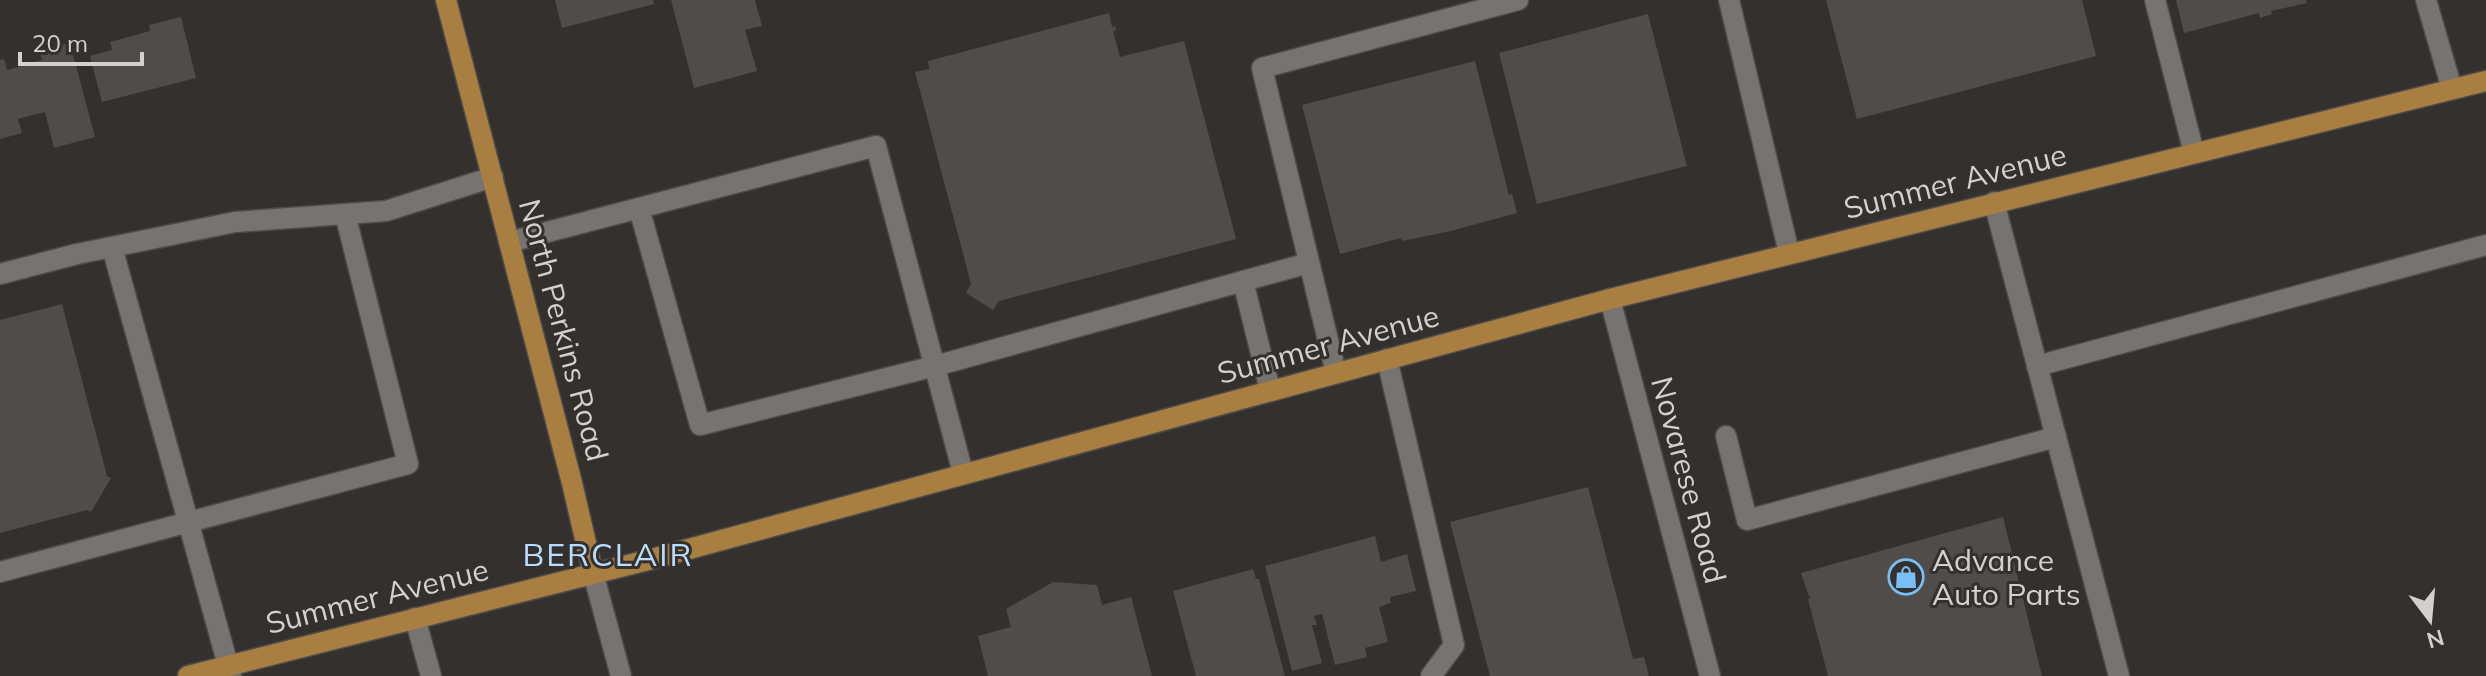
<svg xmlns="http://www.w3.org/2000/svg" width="2486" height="676" font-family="Mulish,sans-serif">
	<rect width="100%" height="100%" fill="#33302d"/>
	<g fill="#504c49">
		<path d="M555,0H653L654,4L562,28Z"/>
		<path d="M671,0H755L762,26L745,30L757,71L694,88Z"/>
		<path d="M1826,0H2082L2096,56L1857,119Z"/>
		<path d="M2176,0H2306L2307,3L2271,11L2272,14L2260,18L2259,13L2184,33Z"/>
		<path d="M1109,13L1112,27L1115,26L1116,30L1113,31L1120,57L1184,41L1236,239L999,301L993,310L966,293L971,284L915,72L929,69L928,61Z"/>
		<path d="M1648,14L1687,166L1537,204L1499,53Z"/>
		<path d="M181,17L196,78L102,102L90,56L112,50L110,42L150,31L149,25Z"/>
		<path d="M70,43L95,137L54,148L45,112L18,119L22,133L0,139V60L4,59L7,70L42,60L39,51Z"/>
		<path d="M1475,61L1509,195L1512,194L1517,213L1451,231L1402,241L1401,238L1340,254L1302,105Z"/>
		<path d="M62,304L107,476L111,478L91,512L87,510L0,533V320Z"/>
		<path d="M1588,487L1633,659L1644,657L1649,676H1490L1450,522Z"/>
		<path d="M2003,517L2042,676H1828L1808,599H1810L1801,573Z"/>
		<path d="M1375,536L1381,562L1407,554L1416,591L1390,597L1391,603L1379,607L1388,642L1365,648L1367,657L1335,665L1322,614L1314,616L1317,625H1312L1322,663L1292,671L1265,566Z"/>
		<path d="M1253,569L1256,579H1259L1285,676H1196L1173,591Z"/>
		<path d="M1053,582L1097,585L1102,605L1131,597L1152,676H988L978,636L1011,627L1006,609Z"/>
	</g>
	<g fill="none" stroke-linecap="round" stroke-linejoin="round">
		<defs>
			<g id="service">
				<path d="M1729,0L1789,253"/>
				<path d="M2155,0L2194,153"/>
				<path d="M2426,0L2452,89"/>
				<path d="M1994,202L2119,676"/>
				<path d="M639,208L700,425L935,366L1309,263"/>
				<path d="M509,242L876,146L963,473"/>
				<path d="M112,247L231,676"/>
				<path d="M0,274L77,254L235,222L386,211L493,177"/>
				<path d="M1243,281L1270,390"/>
				<path d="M1387,359L1454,645L1431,676"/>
				<path d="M2037,366L2486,245"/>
				<path d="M1336,373L1262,68L1518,0"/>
				<path d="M1726,436L1747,520L2056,437"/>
				<path d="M0,572L408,464L345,214"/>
				<path d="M415,618L431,676"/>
			</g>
			<path id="minor" d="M1610,299L1710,676"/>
			<path id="tertiary" d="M593,573L621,676"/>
			<g id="primary">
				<path d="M446,0L572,483L593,573"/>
				<path d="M188,676L652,559L1610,299L2486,81"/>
			</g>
		</defs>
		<use href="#service" stroke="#4e4c49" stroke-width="23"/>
		<use href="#minor" stroke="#4e4c49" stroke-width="23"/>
		<use href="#tertiary" stroke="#4e4c49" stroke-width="23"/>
		<use href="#primary" stroke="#4e4c49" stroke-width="23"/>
		<use href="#service" stroke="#777370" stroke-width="20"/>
		<use href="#minor" stroke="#777370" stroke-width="20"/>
		<use href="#tertiary" stroke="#777370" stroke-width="20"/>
		<use href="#primary" stroke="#a97f41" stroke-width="20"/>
	</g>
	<defs>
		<symbol id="shop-ring" viewBox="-11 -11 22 22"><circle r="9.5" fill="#33302d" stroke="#78bff7" stroke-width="1.5"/><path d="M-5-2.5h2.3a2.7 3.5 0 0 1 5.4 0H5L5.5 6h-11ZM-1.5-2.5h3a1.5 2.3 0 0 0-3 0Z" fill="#78bff7"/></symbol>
	</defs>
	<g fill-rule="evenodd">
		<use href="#shop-ring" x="1886" y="557" width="40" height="40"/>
	</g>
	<g text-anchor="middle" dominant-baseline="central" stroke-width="6" stroke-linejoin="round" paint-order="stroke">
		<g font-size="30" fill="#d2d1ce" stroke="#33302d">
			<text transform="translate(1955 181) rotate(-14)">Summer Avenue</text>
			<text transform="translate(564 330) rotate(75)">North Perkins Road</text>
			<text transform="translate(1328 344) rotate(-15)">Summer Avenue</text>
			<text transform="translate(1689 480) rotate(75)">Novarese Road</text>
			<text transform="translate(377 596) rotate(-14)">Summer Avenue</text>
		</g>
		<g font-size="30" fill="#d2d1ce" stroke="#33302d" text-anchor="start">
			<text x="1932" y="560">Advance<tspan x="1932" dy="34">Auto Parts</tspan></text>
		</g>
		<g font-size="32" letter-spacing="2" fill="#b8defe" stroke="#33302d">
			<text x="608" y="554">BERCLAIR</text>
		</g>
	</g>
	<g transform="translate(2430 620) rotate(164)" stroke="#33302d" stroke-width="6" paint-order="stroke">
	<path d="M0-6L14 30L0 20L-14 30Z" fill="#d2d1ce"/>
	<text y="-12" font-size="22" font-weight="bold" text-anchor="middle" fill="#d2d1ce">N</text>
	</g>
	<path d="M20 52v12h122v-12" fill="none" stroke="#d2d1ce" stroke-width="4"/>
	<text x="32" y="52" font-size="24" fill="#d2d1ce" stroke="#33302d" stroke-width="6" paint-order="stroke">20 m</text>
</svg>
